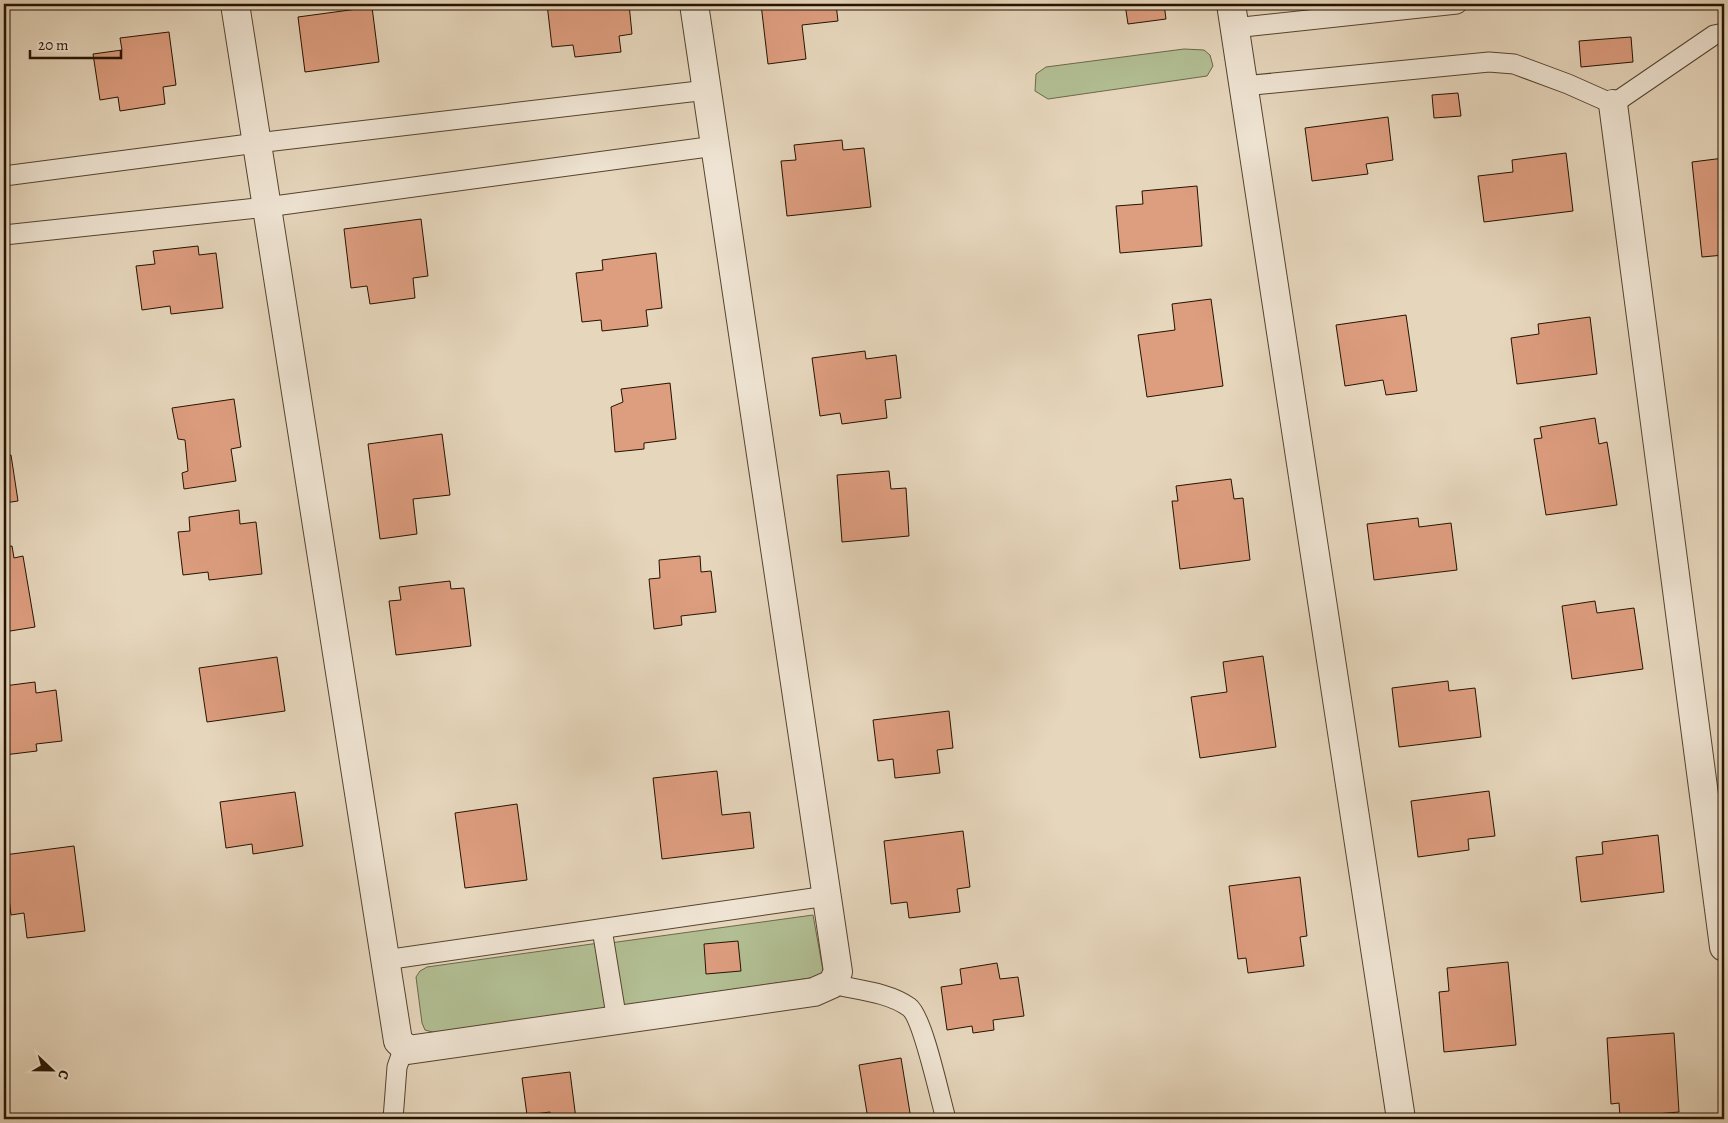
<svg xmlns="http://www.w3.org/2000/svg" width="1728" height="1123" font-family="Alegreya,serif">
	<rect width="100%" height="100%" fill="#e6d6bc"/>
	<filter id="stains"><feTurbulence type="fractalNoise" baseFrequency=".004" numOctaves="4"/><feColorMatrix values="0 0 0 0 .2 0 0 0 0 .09 0 0 0 0 .02 0 0 0 .5 -.17"/></filter>
	<radialGradient id="worn" r=".72"><stop offset=".6" stop-color="#630" stop-opacity="0"/><stop offset="1" stop-color="#630" stop-opacity=".3"/></radialGradient>
	<g fill="#b2be93" stroke="#6c684a">
		<path d="M1184,49L1204,50L1210,55L1213,66L1207,76L1048,99L1035,91L1036,74L1046,67Z"/>
		<path d="M813,915L824,976L620,1006L610,943Z"/>
		<path d="M599,943L609,1008L436,1033L425,1030L422,1023L416,977L420,971L427,967Z"/>
	</g>
	<g fill="#dd9d7f" stroke="#251300">
		<path d="M547,4H629L632,34L619,36L621,52L575,57L573,45L552,47Z"/>
		<path d="M761,4H836L838,21L802,25L806,59L768,64Z"/>
		<path d="M1125,4H1164L1166,19L1128,24Z"/>
		<path d="M372,7L379,62L305,72L298,17Z"/>
		<path d="M169,32L176,85L163,87L165,104L120,111L118,97L100,100L93,54L122,50L120,38Z"/>
		<path d="M1631,37L1633,62L1581,67L1579,41Z"/>
		<path d="M1458,93L1461,116L1434,118L1432,95Z"/>
		<path d="M1388,117L1393,160L1366,164L1368,174L1312,181L1305,128Z"/>
		<path d="M842,140L843,150L864,148L871,207L787,216L781,161L796,160L794,145Z"/>
		<path d="M1566,153L1573,211L1484,222L1478,176L1513,172L1512,160Z"/>
		<path d="M1724,158V255L1702,257L1692,162Z"/>
		<path d="M1197,186L1202,246L1120,253L1116,206L1143,204L1142,191Z"/>
		<path d="M421,219L428,276L413,278L415,298L370,304L367,286L351,288L344,229Z"/>
		<path d="M198,246L199,255L216,253L223,308L171,314L170,306L142,310L136,266L155,264L153,251Z"/>
		<path d="M656,253L662,308L646,310L648,326L602,331L601,320L582,322L576,273L603,270L602,260Z"/>
		<path d="M1211,299L1223,386L1147,397L1138,335L1175,330L1172,304Z"/>
		<path d="M1406,315L1417,391L1386,395L1383,380L1345,386L1336,325Z"/>
		<path d="M1590,317L1597,374L1517,384L1511,338L1539,334L1538,324Z"/>
		<path d="M865,351L866,359L896,355L901,398L885,400L887,418L842,424L840,413L820,416L812,358Z"/>
		<path d="M1724,353V389L1719,354Z"/>
		<path d="M670,383L676,439L644,443V449L615,452L611,407L623,402L621,389Z"/>
		<path d="M234,399L241,447L231,449L236,481L184,489L182,473L188,471L185,440L178,439L172,408Z"/>
		<path d="M1595,418L1599,444L1607,442L1617,505L1546,515L1534,439L1542,438L1540,427Z"/>
		<path d="M442,434L450,495L413,499L417,534L380,539L368,444Z"/>
		<path d="M11,455L18,501L4,503V456Z"/>
		<path d="M889,471L891,489L906,488L909,536L842,542L837,475Z"/>
		<path d="M1231,479L1234,499L1243,498L1250,560L1180,569L1172,501H1178L1176,486Z"/>
		<path d="M239,510L240,524L256,522L262,574L209,580L208,572L183,575L178,532L190,531L189,517Z"/>
		<path d="M1418,518L1419,527L1451,523L1457,570L1374,580L1367,524Z"/>
		<path d="M12,546L14,558L23,556L35,627L4,632V547Z"/>
		<path d="M700,556L701,572L711,571L716,612L681,616L682,625L654,629L649,579L660,578L659,560Z"/>
		<path d="M450,581L451,589L464,588L471,646L396,655L389,601L401,600L399,587Z"/>
		<path d="M1595,601L1597,613L1634,608L1643,669L1572,679L1562,606Z"/>
		<path d="M1263,656L1276,747L1200,758L1191,697L1227,692L1223,662Z"/>
		<path d="M277,657L285,711L207,722L199,668Z"/>
		<path d="M1448,681L1449,691L1475,688L1481,737L1399,747L1392,688Z"/>
		<path d="M35,682L36,693L56,690L62,741L36,744L37,751L4,755V686Z"/>
		<path d="M949,711L953,748L937,750L940,773L895,778L893,759L878,761L873,720Z"/>
		<path d="M717,771L722,815L750,812L754,848L662,859L653,778Z"/>
		<path d="M1489,791L1495,836L1468,839L1469,850L1418,857L1411,801Z"/>
		<path d="M295,792L303,846L253,854L252,844L226,848L220,802Z"/>
		<path d="M517,804L527,880L465,888L455,813Z"/>
		<path d="M963,831L970,887L957,889L960,912L909,918L907,902L891,904L884,841Z"/>
		<path d="M1658,835L1664,892L1581,902L1576,857L1603,854L1602,842Z"/>
		<path d="M74,846L85,931L27,938L24,913L11,915L4,855Z"/>
		<path d="M1300,877L1307,936L1300,937L1304,966L1248,973L1246,958L1238,959L1229,886Z"/>
		<path d="M738,941L741,971L706,974L704,944Z"/>
		<path d="M1508,962L1516,1045L1444,1052L1439,992L1449,991L1447,968Z"/>
		<path d="M997,963L1000,979L1018,977L1024,1016L993,1020L994,1030L973,1033L972,1026L947,1030L941,987L962,984L960,969Z"/>
		<path d="M1674,1033L1679,1112L1620,1117L1619,1103L1611,1104L1607,1038Z"/>
		<path d="M901,1058L911,1119H868L859,1065Z"/>
		<path d="M570,1072L576,1119H551L550,1112L527,1115L522,1078Z"/>
	</g>
	<g fill="none" stroke-linecap="round" stroke-linejoin="round">
		<defs>
			<g id="lane">
				<path d="M1234,28L1457,4"/>
				<path d="M1243,86L1489,62L1514,64L1568,84L1613,104L1714,35L1724,33"/>
				<path d="M4,176L257,143L707,90"/>
				<path d="M4,235L267,207L715,146"/>
				<path d="M602,929L617,1021"/>
				<path d="M385,960L827,896"/>
				<path d="M832,984C857,990 888,992 909,1007C923,1017 940,1099 946,1119"/>
				<path d="M393,1119L397,1067L404,1047"/>
			</g>
			<g id="street">
				<path d="M235,4L398,1041L408,1050L814,992L832,984L838,972L694,4"/>
				<path d="M1231,4L1401,1119"/>
				<path d="M1613,104L1724,947"/>
			</g>
		</defs>
		<use href="#lane" stroke="#55442f" stroke-width="21"/>
		<use href="#street" stroke="#55442f" stroke-width="30"/>
		<use href="#lane" stroke="#efe4d3" stroke-width="19"/>
		<use href="#street" stroke="#efe4d3" stroke-width="28"/>
	</g>
	<rect width="1728" height="1123" fill="none" stroke="#e6d6bc" stroke-width="20"/>
	<rect x="5" y="5" width="1718" height="1113" fill="none" stroke="#251300" stroke-width="2.5"/>
	<rect x="10" y="10" width="1708" height="1103" fill="none" stroke="#251300"/>
	<g transform="translate(52 1070) rotate(112)" stroke="#efe4d3" stroke-width="4" paint-order="stroke">
	<path d="M0-4L9 19L0 12L-9 19Z" fill="#251300"/>
	<text y="-8" font-size="14" font-weight="bold" text-anchor="middle" fill="#251300">С</text>
	</g>
	<path d="M30 50v8h91v-8" fill="none" stroke="#251300" stroke-width="2.5"/>
	<text x="38" y="50" font-size="15" fill="#251300" stroke="#efe4d3" stroke-width="4" paint-order="stroke">20 m</text>
	<rect width="100%" height="100%" filter="url(#stains)"/>
	<rect width="100%" height="100%" fill="url(#worn)"/>
</svg>
